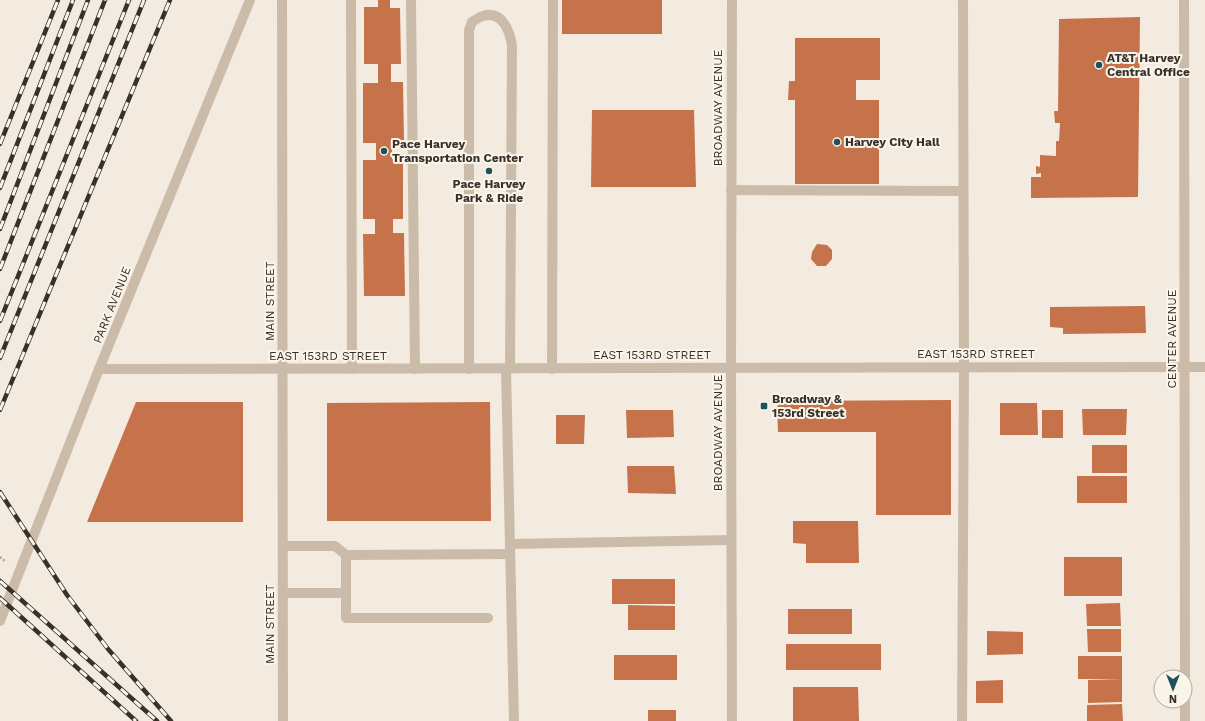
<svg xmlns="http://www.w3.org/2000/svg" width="1205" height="721" font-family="'Work Sans',sans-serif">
	<rect width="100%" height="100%" fill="#f3ebdf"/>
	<g fill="#c6724a">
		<path d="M378,0H390V8H400L401,64H391V82H403L404,141H392V159H403V219H393V233H404L405,296H364L363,234H375V219H363V160H376V143H363V83H378V64H364V7H378Z"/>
		<rect x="562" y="0" width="100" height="34"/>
		<path d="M1140,17L1138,197L1031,198V177H1041V173L1036,174V166L1040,167V155L1056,156V141H1059L1060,123H1055L1054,111H1058L1059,19Z"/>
		<path d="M795,38H880V80H856V100H879V184H795V100H788L789,81H795Z"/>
		<path d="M592,110H694L696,187H591Z"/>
		<path d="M817,244L827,245L832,250V259L826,266H817L811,259L812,252Z"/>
		<path d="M1145,306L1146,333L1063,334V328L1050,327V307Z"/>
		<path d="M951,400V515H876V432H778L777,407L781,401Z"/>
		<path d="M136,402H243V522H87Z"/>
		<path d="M490,402L491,521H327V403Z"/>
		<path d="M1000,403H1037L1038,435H1000Z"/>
		<path d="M1082,409H1127L1126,435H1083Z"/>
		<path d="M626,410H673L674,437L627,438Z"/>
		<rect x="1042" y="410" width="21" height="28"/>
		<path d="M556,415H585L584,444H556Z"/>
		<rect x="1092" y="445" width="35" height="28"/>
		<path d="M627,466H674L676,494L628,493Z"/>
		<rect x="1077" y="476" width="50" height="27"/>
		<path d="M793,521H858L859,563H806V544L793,543Z"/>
		<rect x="1064" y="557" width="58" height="39"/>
		<rect x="612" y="579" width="63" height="25"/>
		<path d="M1120,603L1121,626H1087L1086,604Z"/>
		<path d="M628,605L675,606V630H628Z"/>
		<rect x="788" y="609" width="64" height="25"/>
		<path d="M1087,629H1121V652H1088Z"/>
		<path d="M987,631L1023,632V654L987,655Z"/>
		<rect x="786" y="644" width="95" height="26"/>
		<rect x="614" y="655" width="63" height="25"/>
		<rect x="1078" y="656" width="44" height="23"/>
		<path d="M1122,679V702L1088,703V680Z"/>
		<path d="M1003,680V703H976V681Z"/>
		<path d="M793,687H858L859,721H793Z"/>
		<path d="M1122,704L1123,721H1087V705Z"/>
		<rect x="648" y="710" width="28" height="11"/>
	</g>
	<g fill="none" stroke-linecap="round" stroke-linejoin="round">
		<path stroke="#b7a694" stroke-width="2.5" stroke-dasharray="2 2" stroke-linecap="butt" d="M0,557L6,562"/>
		<g stroke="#cbbcaa" stroke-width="10">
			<path d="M282,0L283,721"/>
			<path d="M351,0L352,369"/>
			<path d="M411,0L415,369"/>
			<path d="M732,0L731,368L732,721"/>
			<path d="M1184,0L1185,677"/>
			<path d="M731,190L963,191"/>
			<path d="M99,369L1205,367"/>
			<path d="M469,369V30L472,22C475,20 479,17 483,16C502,10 510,31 512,46L510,369"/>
			<path d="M506,369L514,721"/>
			<path d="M552,369L553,0"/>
			<path d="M510,544L731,540"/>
			<path d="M283,546H335L346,555"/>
			<path d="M283,593H346"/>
			<path d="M488,618H346V555L510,554"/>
			<path d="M0,621L99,369L250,0"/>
			<path d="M1185,701V721"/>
			<path d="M962,721L964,367L963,0"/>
		</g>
		<defs>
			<g id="rail">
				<path d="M0,144L58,0"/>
				<path d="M0,188L73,0"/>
				<path d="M0,229L88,0"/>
				<path d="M0,269L105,0"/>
				<path d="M0,321L129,0"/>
				<path d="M0,358L144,0"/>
				<path d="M0,410L170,0"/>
				<path d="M0,492L67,595L108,649L171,721"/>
				<path d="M0,581L157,721"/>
				<path d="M0,598L136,721"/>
			</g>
		</defs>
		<use href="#rail" stroke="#39302a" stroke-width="4.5"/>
		<use href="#rail" stroke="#faf5eb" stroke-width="3" stroke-dasharray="9" stroke-linecap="butt"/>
	</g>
	<g fill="#1f515b" stroke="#faf5eb" stroke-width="1.5">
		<circle cx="1099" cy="65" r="4"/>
		<circle cx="837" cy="142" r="4"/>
		<circle cx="384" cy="151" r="4"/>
		<circle cx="489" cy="171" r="4"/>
		<rect x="760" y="402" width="8" height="8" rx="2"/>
	</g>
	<g text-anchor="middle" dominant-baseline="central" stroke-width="4" stroke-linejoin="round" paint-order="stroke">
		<g font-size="12" font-weight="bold" fill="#39302a" stroke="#faf5eb" text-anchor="start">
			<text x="1107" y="58">AT&amp;T Harvey<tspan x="1107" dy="14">Central Office</tspan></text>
			<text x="845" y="142">Harvey City Hall</text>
			<text x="392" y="144">Pace Harvey<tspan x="392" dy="14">Transportation Center</tspan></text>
			<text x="489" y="184" text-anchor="middle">Pace Harvey<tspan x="489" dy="14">Park &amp; Ride</tspan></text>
			<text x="772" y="399">Broadway &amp;<tspan x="772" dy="14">153rd Street</tspan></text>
		</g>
		<g font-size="12" fill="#39302a" stroke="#faf5eb">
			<text transform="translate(718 108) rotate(-90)">BROADWAY AVENUE</text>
			<text transform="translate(270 301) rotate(-90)">MAIN STREET</text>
			<text transform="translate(112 305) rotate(-68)">PARK AVENUE</text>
			<text transform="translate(1172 339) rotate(-90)">CENTER AVENUE</text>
			<text x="976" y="354">EAST 153RD STREET</text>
			<text x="652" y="355">EAST 153RD STREET</text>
			<text x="328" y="356">EAST 153RD STREET</text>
			<text transform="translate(718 433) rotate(-90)">BROADWAY AVENUE</text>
			<text transform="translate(270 624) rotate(-90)">MAIN STREET</text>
		</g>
	</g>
	<g transform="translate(1173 689) rotate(180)"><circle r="19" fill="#faf5eb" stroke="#ada69e"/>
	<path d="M0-3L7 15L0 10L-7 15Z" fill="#1f515b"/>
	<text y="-6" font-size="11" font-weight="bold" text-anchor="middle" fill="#39302a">N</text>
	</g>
</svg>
